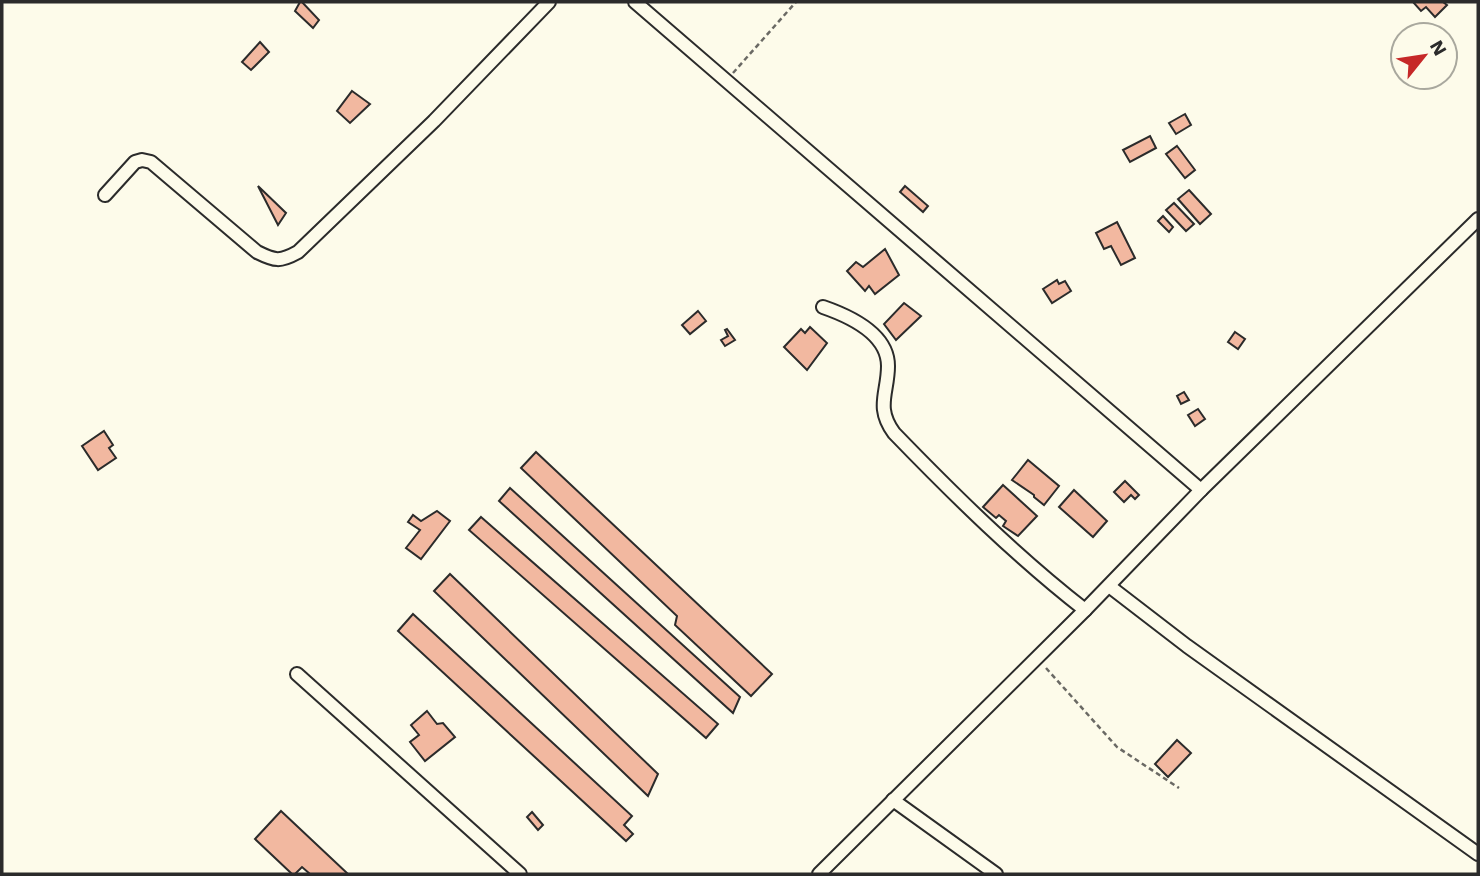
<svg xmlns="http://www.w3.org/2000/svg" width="1480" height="876" font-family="'Work Sans',sans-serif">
	<rect width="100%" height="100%" fill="#fdfbea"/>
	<g fill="#f2b8a0" stroke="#2b2b2b" stroke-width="2">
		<path d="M300,2H302L319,20L313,28L295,11Z"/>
		<path d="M1413,2H1443L1447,5L1435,17L1426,7L1421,11Z"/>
		<path d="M260,42L269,52L251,70L242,62Z"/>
		<path d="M352,91L370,104L350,123L337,111Z"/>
		<path d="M1185,114L1191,125L1176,134L1169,123Z"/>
		<path d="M1150,136L1156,148L1130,162L1123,150Z"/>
		<path d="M1177,146L1195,170L1185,178L1166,154Z"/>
		<path d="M258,186L286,213L278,225Z"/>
		<path d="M905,186L928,206L923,212L900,192Z"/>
		<path d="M1189,190L1211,214L1200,224L1178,199Z"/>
		<path d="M1174,203L1194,224L1186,231L1166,210Z"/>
		<path d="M1163,216L1173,227L1169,232L1158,221Z"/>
		<path d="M1117,222L1135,258L1121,265L1111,246L1104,249L1096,233Z"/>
		<path d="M885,249L899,275L875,294L869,286L865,291L847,271L856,262L863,267Z"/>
		<path d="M1057,280L1059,284L1065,281L1071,291L1052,303L1043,289Z"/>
		<path d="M904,303L921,316L896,340L884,324Z"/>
		<path d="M698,311L706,321L690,334L682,325Z"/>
		<path d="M810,327L827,343L807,370L784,347L801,329L805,333Z"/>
		<path d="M727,329L735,340L725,346L721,340L728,336L725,330Z"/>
		<path d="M1235,332L1245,339L1238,349L1228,342Z"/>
		<path d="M1184,392L1189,400L1181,404L1177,396Z"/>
		<path d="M1198,409L1205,419L1195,426L1188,415Z"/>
		<path d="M104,431L113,445L109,448L116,458L98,470L82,446Z"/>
		<path d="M536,452L772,674L751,696L675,625L677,616L521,468Z"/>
		<path d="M1028,460L1059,486L1044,505L1034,497V495L1012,480Z"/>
		<path d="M1125,481L1139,495L1135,499L1131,495L1124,502L1114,492Z"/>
		<path d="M1003,485L1037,516L1018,536L1003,526L1006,521L999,515L996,518L983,507Z"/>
		<path d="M510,488L740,697L733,713L499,501Z"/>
		<path d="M1074,490L1107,521L1093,537L1059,507Z"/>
		<path d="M437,511L450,521L421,559L406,548L420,530L408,522L413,515L421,521Z"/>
		<path d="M481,517L718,724L706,738L469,530Z"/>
		<path d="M450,574L658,774L648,796L434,591Z"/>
		<path d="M413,614L632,816L624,825L633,834L626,841L398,631Z"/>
		<path d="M427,711L437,724L443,723L455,737L425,761L410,742L419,735L411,725Z"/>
		<path d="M1177,740L1191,753L1168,777L1155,764Z"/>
		<path d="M281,811L348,874H310L302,867L295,874H292L255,839Z"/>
		<path d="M532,812L543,825L538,830L527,817Z"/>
	</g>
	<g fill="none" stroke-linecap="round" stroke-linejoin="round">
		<defs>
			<g id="street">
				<path d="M635,2L1201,490"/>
				<path d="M105,195L135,162L142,160L151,162L257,252C275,261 280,262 298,252L434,121L549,2"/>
				<path d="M823,307C849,316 888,333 888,366C888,393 875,407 894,433C954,495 1017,557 1085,610"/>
				<path d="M1109,586L1187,646L1478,854"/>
				<path d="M297,674L520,874"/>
				<path d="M893,800L996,874"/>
				<path d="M819,874L1085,610L1201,490L1478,219"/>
			</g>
		</defs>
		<use href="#street" stroke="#2b2b2b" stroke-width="16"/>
		<g stroke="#6a6964" stroke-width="2.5" stroke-dasharray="5 3.5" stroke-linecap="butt">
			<path d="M733,73L796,2"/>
			<path d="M1046,668L1117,747L1179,788"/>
		</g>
		<use href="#street" stroke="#fdfbea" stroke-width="12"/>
	</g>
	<rect width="1480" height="876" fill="none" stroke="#2b2b2b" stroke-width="7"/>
	<g transform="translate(1424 56) rotate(60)"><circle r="33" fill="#fdfbea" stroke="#a9a89e" stroke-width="2"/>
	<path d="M0-5L12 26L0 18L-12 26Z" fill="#c62828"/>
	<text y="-10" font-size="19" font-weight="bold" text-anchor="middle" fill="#2b2b2b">N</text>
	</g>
</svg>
